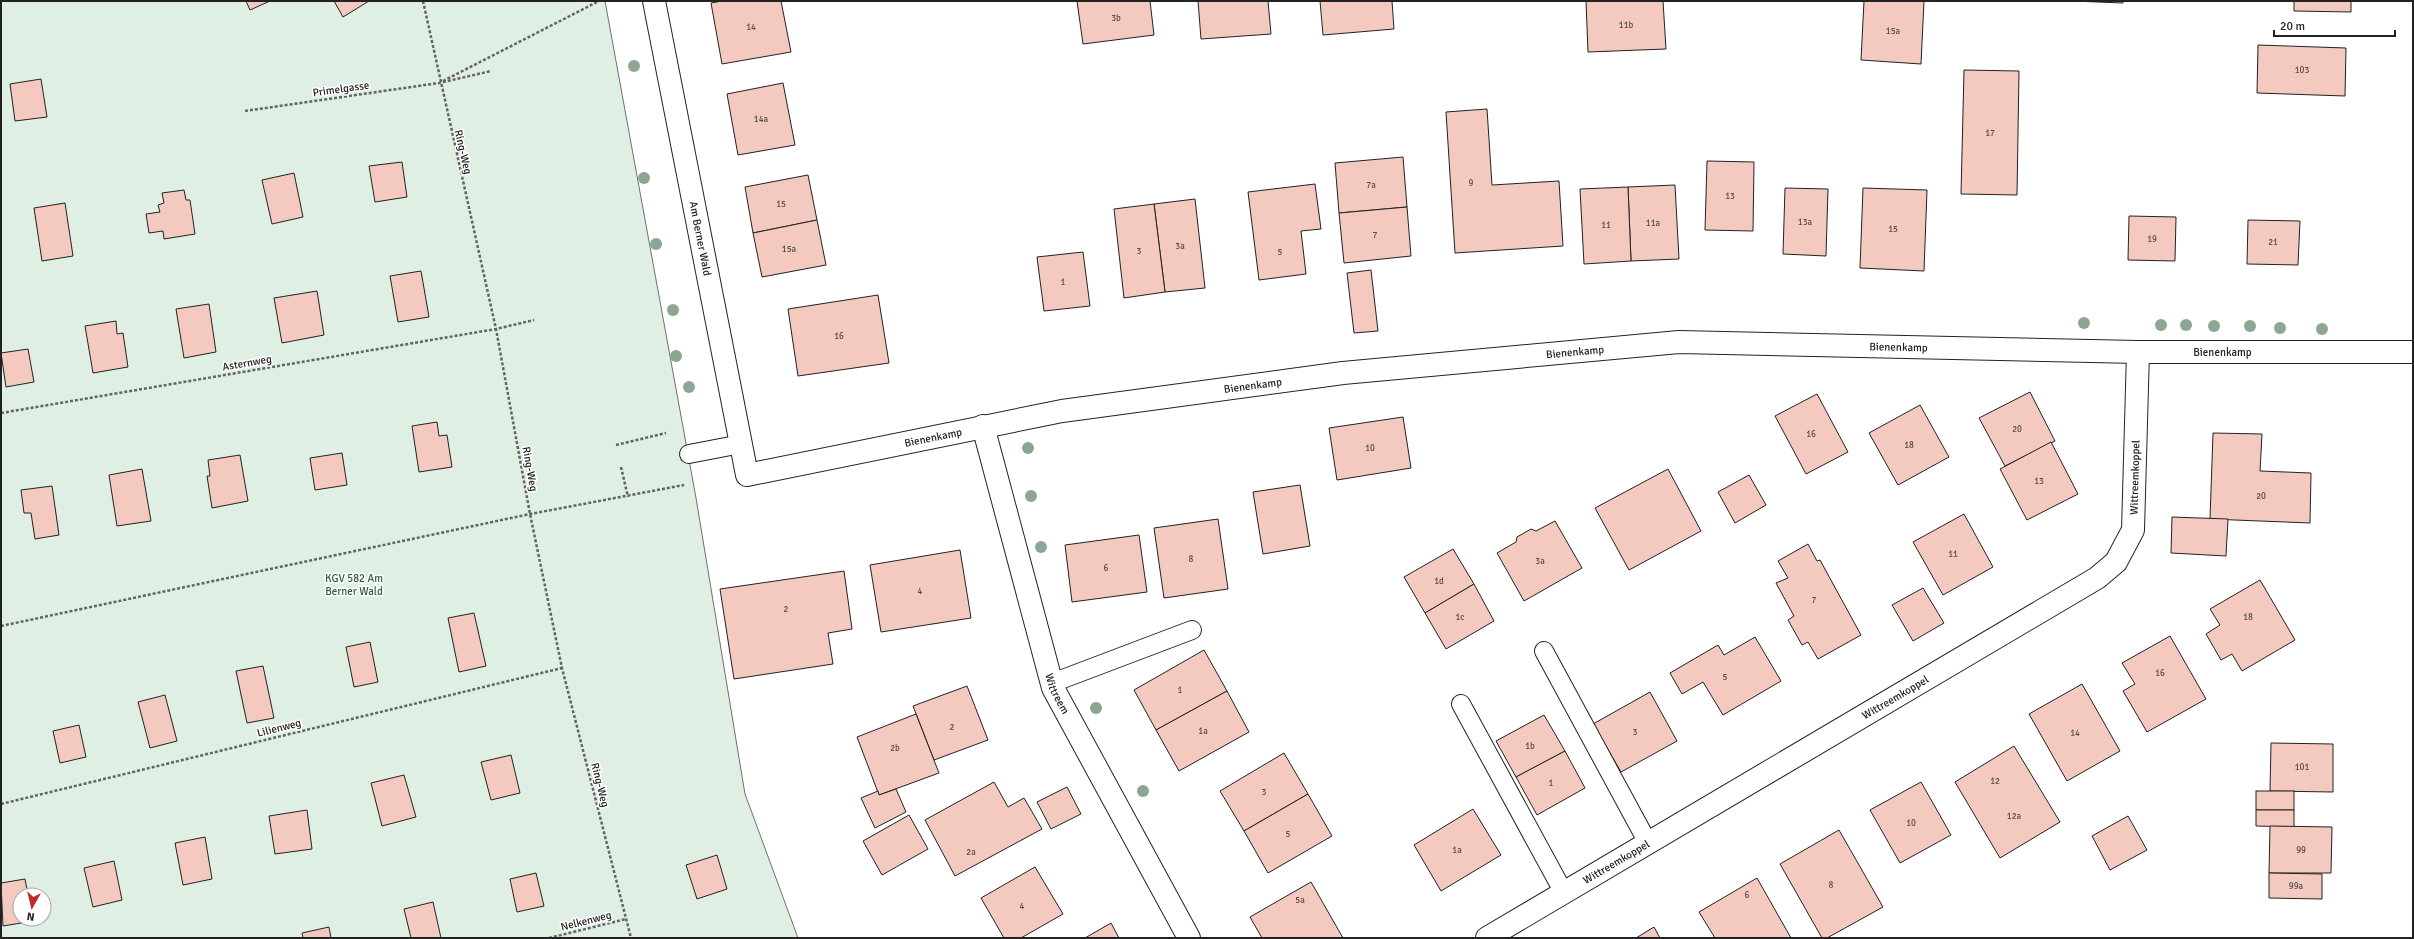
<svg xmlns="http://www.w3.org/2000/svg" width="2414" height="939" font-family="Signika,sans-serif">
	<rect width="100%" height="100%" fill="#fff"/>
	<path fill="#e0efe3" stroke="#6f6f6f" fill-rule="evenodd" d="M1,1H605L696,498L745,794L798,938H1ZM20,895H44V919H20Z"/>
	<g fill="#f3c9c0" stroke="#222">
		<path d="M246,1H270L250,10Z"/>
		<path d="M334,1H369L343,17Z"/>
		<path d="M722,1H781L791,52L722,64L711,3Z"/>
		<path d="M1077,1H1150L1154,35L1083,44Z"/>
		<path d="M1198,1H1268L1271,34L1201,39Z"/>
		<path d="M1320,1H1392L1394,29L1323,35Z"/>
		<path d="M1586,1H1663L1666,49L1588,52Z"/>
		<path d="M1864,1H1924L1921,64L1861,60Z"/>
		<path d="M2072,1H2123V3Z"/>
		<path d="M2294,1H2351V12L2294,11Z"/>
		<path d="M2258,45L2346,48L2345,96L2257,93Z"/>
		<path d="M1964,70L2019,71L2017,195L1961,194Z"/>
		<path d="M41,79L47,117L15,121L10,84Z"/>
		<path d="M783,83L795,145L738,155L727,94Z"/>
		<path d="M1487,109L1492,185L1559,181L1563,246L1455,253L1446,112Z"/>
		<path d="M1403,157L1407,207L1339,213L1335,163Z"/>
		<path d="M1707,161L1754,162L1753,231L1705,230Z"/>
		<path d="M402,162L407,197L375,202L369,166Z"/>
		<path d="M294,173L303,217L272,224L262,180Z"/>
		<path d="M808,175L817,220L753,233L745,187Z"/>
		<path d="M1315,184L1321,229L1301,231L1306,274L1259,280L1248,192Z"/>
		<path d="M1675,185L1679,259L1631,261L1628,187Z"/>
		<path d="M1628,187L1631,261L1584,264L1580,189Z"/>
		<path d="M1785,188L1828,189L1826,256L1783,254Z"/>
		<path d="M1863,188L1927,190L1924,271L1860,268Z"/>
		<path d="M184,190L186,200H190L195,234L164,239L163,231L149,233L146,214L160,212L158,205L164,203L162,193Z"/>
		<path d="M1195,199L1205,288L1165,292L1154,204Z"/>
		<path d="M65,203L73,256L42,261L34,208Z"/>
		<path d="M1154,204L1165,292L1124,298L1114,209Z"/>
		<path d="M1407,207L1411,256L1344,263L1339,213Z"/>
		<path d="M2129,216L2176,217L2175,261L2128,260Z"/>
		<path d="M817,220L826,265L762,277L753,233Z"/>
		<path d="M2248,220L2300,221L2298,265L2247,264Z"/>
		<path d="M1083,252L1090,306L1044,311L1037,257Z"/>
		<path d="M1371,270L1378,331L1354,333L1347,273Z"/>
		<path d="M421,271L429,317L398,322L390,276Z"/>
		<path d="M317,291L324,335L282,343L274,298Z"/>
		<path d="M878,295L889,363L798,376L788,309Z"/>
		<path d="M209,304L216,352L184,358L176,309Z"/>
		<path d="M116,321L117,334L123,333L128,367L93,373L85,326Z"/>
		<path d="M28,349L34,382L6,387L1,353Z"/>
		<path d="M2030,392L2055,441L2005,466L1979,418Z"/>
		<path d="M1817,394L1848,452L1806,474L1775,416Z"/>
		<path d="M1920,405L1949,457L1898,485L1869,433Z"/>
		<path d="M1403,417L1411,468L1337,480L1329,428Z"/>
		<path d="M437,422L439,436L447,435L452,467L419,472L412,426Z"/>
		<path d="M2213,433L2262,434L2260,471L2311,473L2310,523L2210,519Z"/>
		<path d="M2051,442L2078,494L2027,520L2000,469Z"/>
		<path d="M342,453L347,485L315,490L310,458Z"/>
		<path d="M240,455L248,501L212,508L207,476H210L208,460Z"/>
		<path d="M142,469L151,521L117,526L109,475Z"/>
		<path d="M1668,469L1701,531L1629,570L1595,508Z"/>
		<path d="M1749,475L1766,505L1735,523L1718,492Z"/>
		<path d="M1300,485L1310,546L1263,554L1253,492Z"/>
		<path d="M52,486L59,535L35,539L31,513H24L21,490Z"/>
		<path d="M1964,514L1993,567L1943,595L1913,542Z"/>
		<path d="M2172,517L2228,519L2226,556L2171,553Z"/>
		<path d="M1218,519L1228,589L1164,598L1154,528Z"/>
		<path d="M1555,521L1582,568L1524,601L1497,553L1516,542L1517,537L1531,529L1536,531Z"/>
		<path d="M1139,535L1147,592L1072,602L1065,545Z"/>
		<path d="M1808,544L1817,561L1820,560L1861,635L1818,659L1808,642L1802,645L1788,620L1794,616L1776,583L1788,578L1778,561Z"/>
		<path d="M1453,549L1474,584L1425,613L1404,577Z"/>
		<path d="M960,550L971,618L881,632L870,565Z"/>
		<path d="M844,571L852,629L828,633L833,664L734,679L720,589Z"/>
		<path d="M2260,580L2295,640L2242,671L2232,654L2221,660L2206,634L2220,625L2210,609Z"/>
		<path d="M1474,584L1494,621L1446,649L1425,613Z"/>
		<path d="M1923,588L1944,623L1913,641L1892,605Z"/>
		<path d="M474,613L486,666L459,672L448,618Z"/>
		<path d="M2170,636L2206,699L2147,732L2123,691L2135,684L2122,663Z"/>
		<path d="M1755,637L1781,681L1723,715L1703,682L1682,694L1670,673L1718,645L1724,655Z"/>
		<path d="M370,642L378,682L354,687L346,647Z"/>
		<path d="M1204,650L1227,691L1156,730L1134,690Z"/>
		<path d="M263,666L274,718L247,723L236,671Z"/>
		<path d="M2082,684L2120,751L2067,781L2029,714Z"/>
		<path d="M967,686L988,740L934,760L913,706Z"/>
		<path d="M1227,691L1249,732L1179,771L1156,730Z"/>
		<path d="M1650,692L1677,741L1621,772L1593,724Z"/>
		<path d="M165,695L177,741L150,748L138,702Z"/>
		<path d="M916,714L939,773L879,795L857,737Z"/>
		<path d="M1544,715L1565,751L1516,777L1496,741Z"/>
		<path d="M79,725L86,757L60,763L53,731Z"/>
		<path d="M2271,743L2333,744V792L2270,791Z"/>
		<path d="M2014,746L2060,822L2000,858L1955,782Z"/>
		<path d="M1565,751L1585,788L1537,815L1516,777Z"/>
		<path d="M1284,753L1308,794L1244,831L1220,791Z"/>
		<path d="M511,755L520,793L491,800L481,762Z"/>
		<path d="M404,775L416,817L382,826L371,783Z"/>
		<path d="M994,782L1008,807L1024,798L1042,829L955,876L925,820Z"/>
		<path d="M1921,782L1951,835L1900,863L1870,810Z"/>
		<path d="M1067,787L1081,814L1051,829L1037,802Z"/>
		<path d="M896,789L906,812L875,828L861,798L878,791L879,795Z"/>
		<rect x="2256" y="791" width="38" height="19"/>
		<path d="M1308,794L1332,836L1268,873L1244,831Z"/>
		<path d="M1473,809L1501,855L1441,891L1414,845Z"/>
		<path d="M307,810L312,849L275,854L269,816Z"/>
		<path d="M2256,810H2294V827L2256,826Z"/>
		<path d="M909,815L928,849L882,875L863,841Z"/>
		<path d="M2128,816L2147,850L2110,870L2092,836Z"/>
		<path d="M2270,826L2332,827L2331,873H2269Z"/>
		<path d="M1839,830L1883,907L1827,938H1822L1780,864Z"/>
		<path d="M205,837L212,879L183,885L175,843Z"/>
		<path d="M717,855L727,889L697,899L686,865Z"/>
		<path d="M114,861L122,900L93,907L84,868Z"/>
		<path d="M1035,867L1063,914L1021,938H1004L981,898Z"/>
		<path d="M536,873L544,906L517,912L510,879Z"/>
		<path d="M2269,873L2322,874V899L2269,898Z"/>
		<path d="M1757,878L1791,938H1715L1699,912Z"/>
		<path d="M25,879L28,895H20V919L33,921L3,926L1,883Z"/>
		<path d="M1311,882L1343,938H1262L1250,917Z"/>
		<path d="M433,902L441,938H411L404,909Z"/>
		<path d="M1111,923L1119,938H1085Z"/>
		<path d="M329,927L331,938H303L302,933Z"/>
		<path d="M1654,927L1660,938H1636Z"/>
	</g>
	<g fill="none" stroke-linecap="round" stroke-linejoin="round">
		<defs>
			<g id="lane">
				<path d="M689,454L741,444"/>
				<path d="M1544,651L1648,843"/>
				<path d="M1052,683L1192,630"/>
				<path d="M1461,704L1564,893"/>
			</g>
			<g id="street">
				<path id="s1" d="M654,1L747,475L1062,411L1343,373L1679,342L2138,352H2413"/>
				<path id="s2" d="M983,426L1053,688L1189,938"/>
				<path id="s3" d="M1487,938L2097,578L2116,562L2133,530L2138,352"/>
			</g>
		</defs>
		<use href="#lane" stroke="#222" stroke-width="20"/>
		<use href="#street" stroke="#222" stroke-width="24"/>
		<g stroke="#646464" stroke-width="2.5" stroke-dasharray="3 2" stroke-linecap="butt">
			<path d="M423,1L496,329L530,514L562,668L631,938"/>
			<path d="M443,81L599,1"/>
			<path d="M245,111L439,83L491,71"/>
			<path d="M1,413L496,329L534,320"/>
			<path d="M616,445L666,433"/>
			<path d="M621,467L628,497"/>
			<path d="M1,626L530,514L684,485"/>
			<path d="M1,804L562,668"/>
			<path d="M549,938L626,919"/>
		</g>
		<use href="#lane" stroke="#fff" stroke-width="18"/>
		<use href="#street" stroke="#fff" stroke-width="22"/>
	</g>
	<g fill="#8da692">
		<circle cx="634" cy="66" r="6"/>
		<circle cx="644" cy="178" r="6"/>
		<circle cx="656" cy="244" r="6"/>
		<circle cx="673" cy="310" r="6"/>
		<circle cx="2084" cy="323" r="6"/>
		<circle cx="2161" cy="325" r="6"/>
		<circle cx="2186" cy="325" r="6"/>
		<circle cx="2214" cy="326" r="6"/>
		<circle cx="2250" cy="326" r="6"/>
		<circle cx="2280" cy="328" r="6"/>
		<circle cx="2322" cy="329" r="6"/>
		<circle cx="676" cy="356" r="6"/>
		<circle cx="689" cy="387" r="6"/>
		<circle cx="1028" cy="448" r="6"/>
		<circle cx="1031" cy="496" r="6"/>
		<circle cx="1041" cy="547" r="6"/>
		<circle cx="1096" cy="708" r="6"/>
		<circle cx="1143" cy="791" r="6"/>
	</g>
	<g text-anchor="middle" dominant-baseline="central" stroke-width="3" stroke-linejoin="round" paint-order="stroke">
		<g font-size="9" fill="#564c4a">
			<text x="1116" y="18">3b</text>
			<text x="1626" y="25">11b</text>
			<text x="751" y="27">14</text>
			<text x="1893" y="31">15a</text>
			<text x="2302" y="70">103</text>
			<text x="761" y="119">14a</text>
			<text x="1990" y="133">17</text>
			<text x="1471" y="183">9</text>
			<text x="1371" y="185">7a</text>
			<text x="1730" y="196">13</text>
			<text x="781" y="204">15</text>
			<text x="1805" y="222">13a</text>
			<text x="1653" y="223">11a</text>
			<text x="1606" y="225">11</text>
			<text x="1893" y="229">15</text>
			<text x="1375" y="235">7</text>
			<text x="2152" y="239">19</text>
			<text x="2273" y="242">21</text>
			<text x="1180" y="246">3a</text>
			<text x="789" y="249">15a</text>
			<text x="1139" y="251">3</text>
			<text x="1280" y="252">5</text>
			<text x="1063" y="282">1</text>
			<text x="839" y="336">16</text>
			<text x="2017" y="429">20</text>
			<text x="1811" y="434">16</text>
			<text x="1909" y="445">18</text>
			<text x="1370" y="448">10</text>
			<text x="2039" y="481">13</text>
			<text x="2261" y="496">20</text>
			<text x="1953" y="554">11</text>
			<text x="1191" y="559">8</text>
			<text x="1540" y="561">3a</text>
			<text x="1106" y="568">6</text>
			<text x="1439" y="581">1d</text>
			<text x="920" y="591">4</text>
			<text x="1814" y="600">7</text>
			<text x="786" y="609">2</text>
			<text x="1460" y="617">1c</text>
			<text x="2248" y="617">18</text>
			<text x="2160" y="673">16</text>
			<text x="1725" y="677">5</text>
			<text x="1180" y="690">1</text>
			<text x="952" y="727">2</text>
			<text x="1203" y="731">1a</text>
			<text x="1635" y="732">3</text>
			<text x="2075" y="733">14</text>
			<text x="1530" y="746">1b</text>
			<text x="895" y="748">2b</text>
			<text x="2302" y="767">101</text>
			<text x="1995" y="781">12</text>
			<text x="1551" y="783">1</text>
			<text x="1264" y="792">3</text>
			<text x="2014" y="816">12a</text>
			<text x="1911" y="823">10</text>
			<text x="1288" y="834">5</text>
			<text x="1457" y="850">1a</text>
			<text x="2301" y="850">99</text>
			<text x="971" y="852">2a</text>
			<text x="1831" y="885">8</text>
			<text x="2296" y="886">99a</text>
			<text x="1747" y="895">6</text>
			<text x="1300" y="900">5a</text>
			<text x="1022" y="906">4</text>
		</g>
		<g font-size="11" fill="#222" stroke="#fff">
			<text transform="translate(341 89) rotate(-8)">Primelgasse</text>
			<text transform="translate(463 152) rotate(77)">Ring-Weg</text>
			<text stroke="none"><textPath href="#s1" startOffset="242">Am Berner Wald</textPath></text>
			<text stroke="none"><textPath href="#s1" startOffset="1645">Bienenkamp</textPath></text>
			<text stroke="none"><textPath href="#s1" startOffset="1321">Bienenkamp</textPath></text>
			<text stroke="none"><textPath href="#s1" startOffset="1969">Bienenkamp</textPath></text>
			<text transform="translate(247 363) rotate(-10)">Asternweg</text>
			<text stroke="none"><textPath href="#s1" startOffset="997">Bienenkamp</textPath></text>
			<text stroke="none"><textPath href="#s1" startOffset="673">Bienenkamp</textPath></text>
			<text transform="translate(530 469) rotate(80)">Ring-Weg</text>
			<text stroke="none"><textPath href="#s3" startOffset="822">Wittreemkoppel</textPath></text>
			<text stroke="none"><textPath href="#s2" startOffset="278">Wittreem</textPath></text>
			<text stroke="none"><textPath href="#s3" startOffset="474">Wittreemkoppel</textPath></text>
			<text transform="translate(279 728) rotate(-14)">Lilienweg</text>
			<text transform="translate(600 785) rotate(76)">Ring-Weg</text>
			<text stroke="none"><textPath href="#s3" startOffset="150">Wittreemkoppel</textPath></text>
			<text transform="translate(586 921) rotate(-14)">Nelkenweg</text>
		</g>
		<g font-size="11" fill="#2f5e38" stroke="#fff">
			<text x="354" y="578">KGV 582 Am<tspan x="354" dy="13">Berner Wald</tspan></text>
		</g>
	</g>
	<rect width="2414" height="939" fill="none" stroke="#222222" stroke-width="4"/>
	<g transform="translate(32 907) rotate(188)"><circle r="19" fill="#ffffff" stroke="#a7a7a7"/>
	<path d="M0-3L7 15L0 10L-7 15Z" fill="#c62828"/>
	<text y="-6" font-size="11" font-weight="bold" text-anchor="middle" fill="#222222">N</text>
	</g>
	<path d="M2274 30v6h121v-6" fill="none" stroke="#222222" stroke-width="2"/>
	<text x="2280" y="30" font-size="12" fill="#222222" stroke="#ffffff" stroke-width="3" paint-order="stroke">20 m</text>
</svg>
